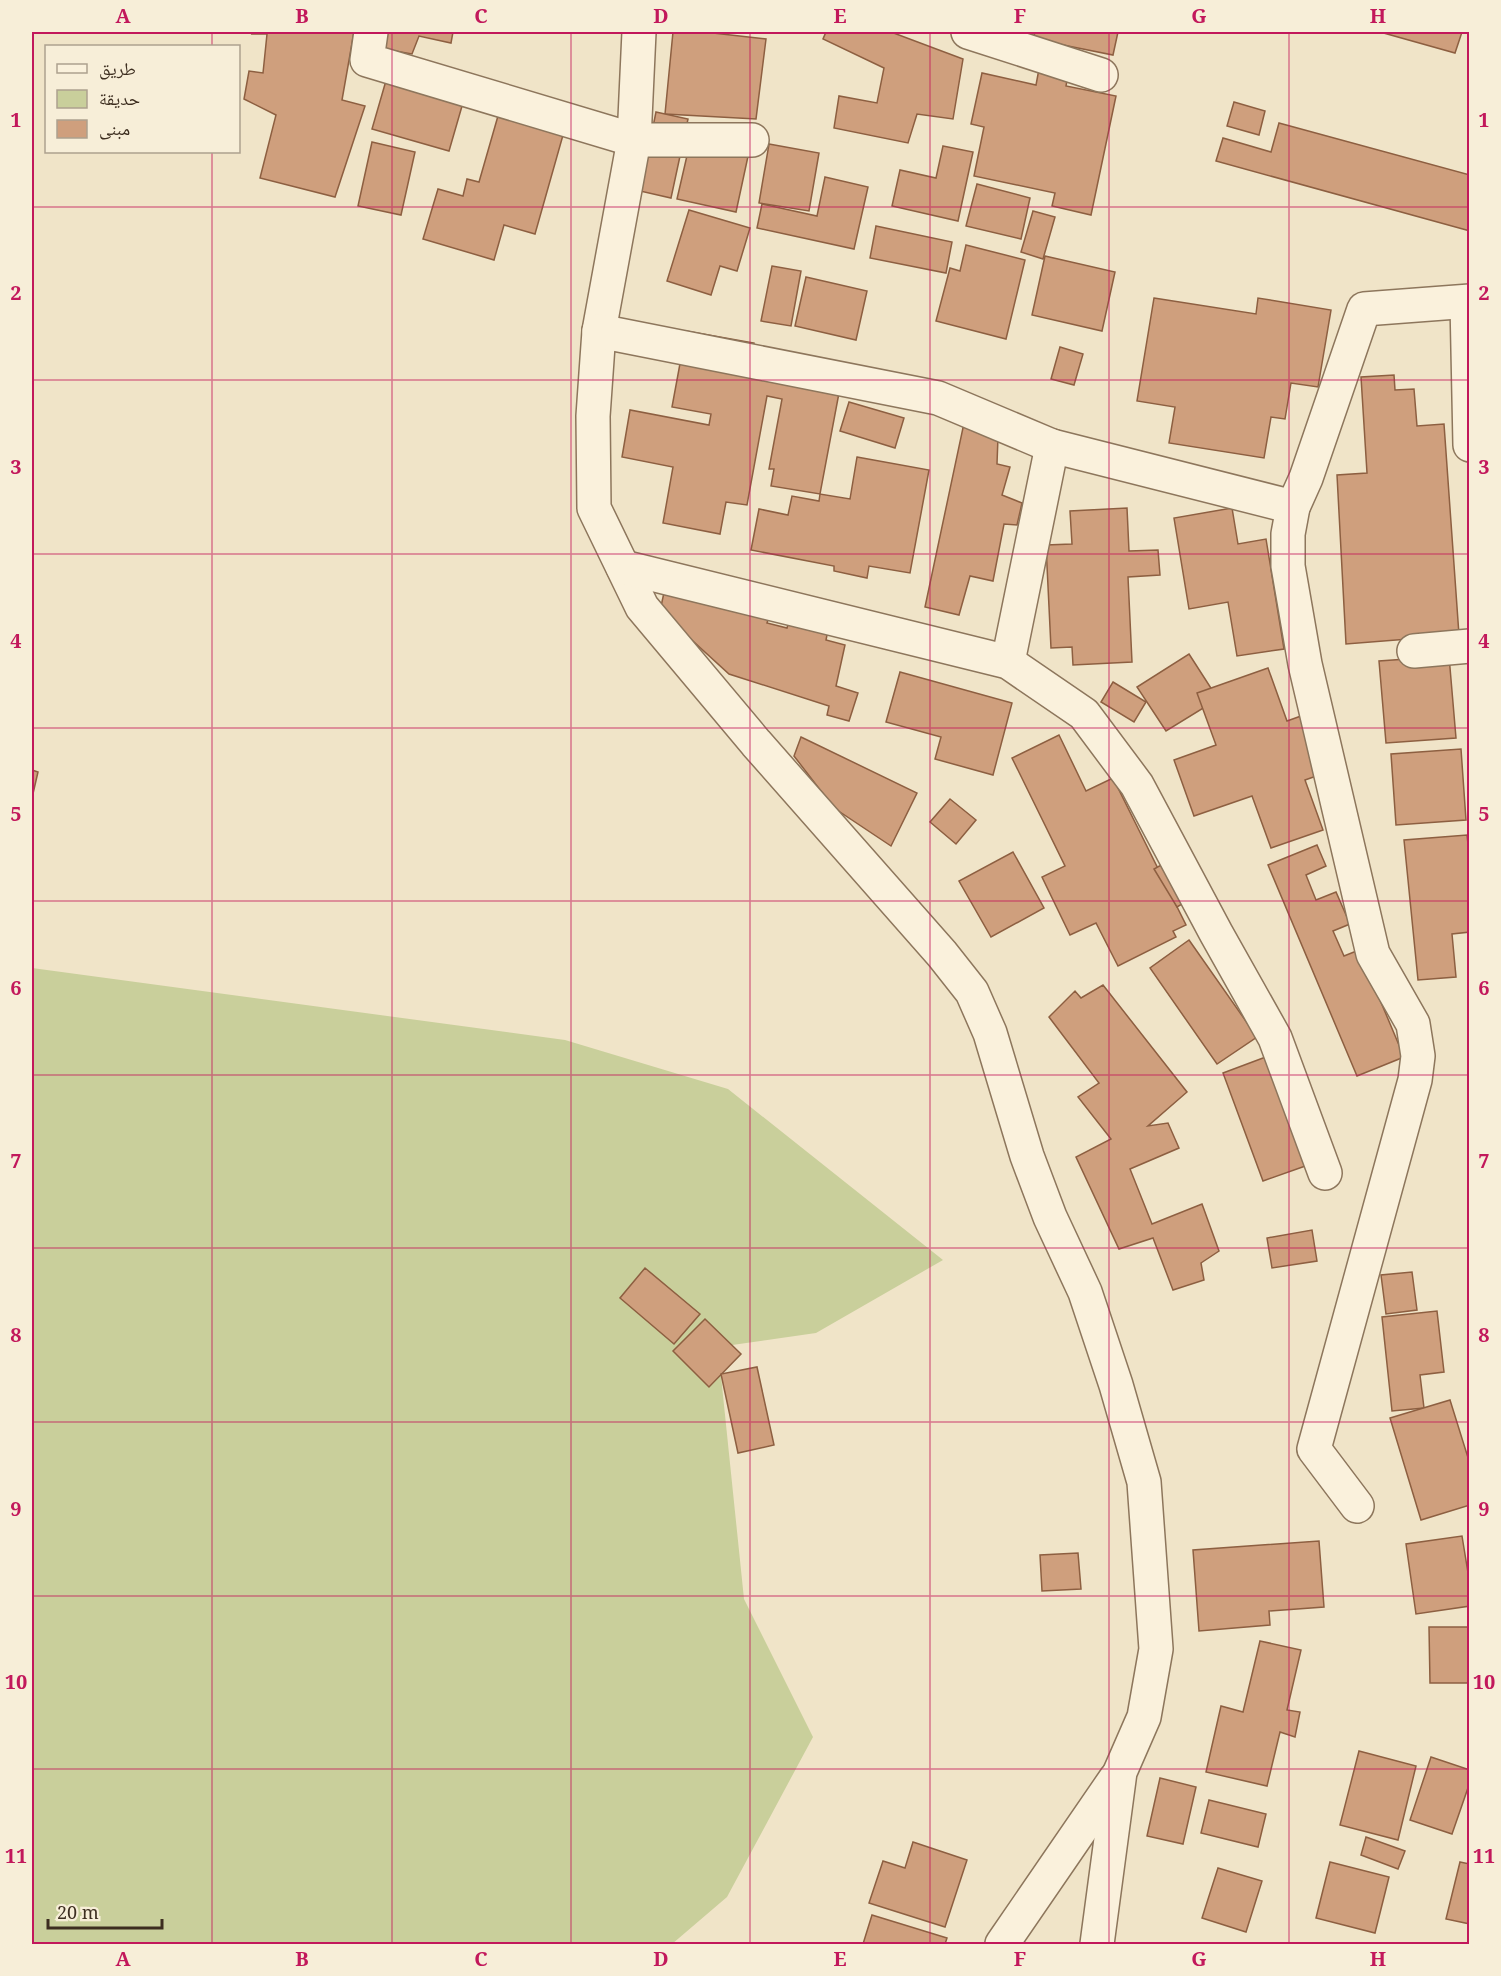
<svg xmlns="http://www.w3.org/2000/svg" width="1501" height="1976" font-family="'Noto Serif','Noto Naskh Arabic',serif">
	<rect width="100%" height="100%" fill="#f0e4c8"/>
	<path fill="#c9cf9b" d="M32,968L565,1040L728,1089L943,1260L816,1333L718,1347L744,1599L813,1737L727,1897L672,1944H32Z"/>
	<g fill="#cf9f7d" stroke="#8d5f41" stroke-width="1.5">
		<path d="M253,32H354L342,100L365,106L335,197L260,178L276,115L244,99L249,71L263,73L267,34H252Z"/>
		<path d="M387,32H453L451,43L419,36L412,54L384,49Z"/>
		<path d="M673,32H704L766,39L756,119L665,114Z"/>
		<path d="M826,32H891L963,59L953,119L917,114L908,143L834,128L839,96L877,103L884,68L823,39Z"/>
		<path d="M1035,32H1118L1113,55L1033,39Z"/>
		<path d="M1380,32H1462L1455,53Z"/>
		<path d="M394,53L471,75L449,151L372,129Z"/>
		<path d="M1039,69L1068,75L1066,86L1116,96L1091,215L1052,206L1055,193L974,176L984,127L971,124L982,73L1036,85Z"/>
		<path d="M502,102L567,121L535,234L504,225L494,260L423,239L438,189L463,196L467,179L479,182Z"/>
		<path d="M1234,102L1265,111L1259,135L1227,126Z"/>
		<path d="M656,112L688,119L671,198L640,191Z"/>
		<path d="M1279,123L1470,175V231L1216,161L1223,138L1271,152Z"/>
		<path d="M692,134L750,147L736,212L677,199Z"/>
		<path d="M372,142L415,152L401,215L358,206Z"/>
		<path d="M769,144L819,153L809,211L759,203Z"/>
		<path d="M943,146L973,152L958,221L892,206L900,170L936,178Z"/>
		<path d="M825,177L868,187L854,249L757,228L762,204L817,216Z"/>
		<path d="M977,184L1030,198L1021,239L966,226Z"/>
		<path d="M689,210L750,228L737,271L720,266L711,295L667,281Z"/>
		<path d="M1033,211L1055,217L1043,259L1021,252Z"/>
		<path d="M876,226L952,242L946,273L870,258Z"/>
		<path d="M966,245L1025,260L1006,339L936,321L950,268L960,271Z"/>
		<path d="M1045,256L1115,272L1102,331L1032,315Z"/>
		<path d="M772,266L801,271L791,326L761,321Z"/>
		<path d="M806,277L867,291L856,340L795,326Z"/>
		<path d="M1154,298L1256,314L1258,298L1331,310L1318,387L1291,383L1285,419L1271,417L1264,458L1169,443L1175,407L1137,401Z"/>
		<path d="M686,331L754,343L751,360L842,377L820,494L771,486L774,469H769L782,399L767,396L747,505L726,502L720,534L663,523L673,467L622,457L630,410L709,425L711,414L672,407Z"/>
		<path d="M1060,347L1083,354L1074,385L1051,379Z"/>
		<path d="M1394,375L1395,390L1414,389L1417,426L1444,424L1459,635L1346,644L1337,475L1367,473L1361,377Z"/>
		<path d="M849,402L904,418L895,448L840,431Z"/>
		<path d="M964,423L998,437L997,464L1010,467L1002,495L1022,503L1017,525L1004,524L993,581L970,576L959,615L925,607Z"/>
		<path d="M857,457L929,470L910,573L869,566L867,578L834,571V566L751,550L759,509L788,515L792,496L819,501L820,494L850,499Z"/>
		<path d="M1127,508L1129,551L1158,550L1160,575L1128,577L1132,662L1073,665L1072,647L1051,648L1046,545L1072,544L1070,511Z"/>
		<path d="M1232,508L1238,544L1266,539L1284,649L1237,656L1228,602L1189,609L1174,518Z"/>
		<path d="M665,588L770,613L767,623L787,628L789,621L828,630L826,640L845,645L836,686L858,693L849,721L827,715L829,706L729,674L660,611Z"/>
		<path d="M1189,654L1218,699L1166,731L1137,687Z"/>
		<path d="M1449,656L1456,738L1386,743L1379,661Z"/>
		<path d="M1268,668L1287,721L1301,716L1322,774L1305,780L1323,830L1271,848L1252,796L1194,816L1174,760L1216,745L1197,693Z"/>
		<path d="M900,672L1012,703L993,775L935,759L941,737L886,722Z"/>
		<path d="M1113,682L1146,702L1134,722L1101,702Z"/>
		<path d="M1059,735L1086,791L1113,778L1186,925L1173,931L1176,937L1118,966L1096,923L1070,935L1042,877L1065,866L1012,758Z"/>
		<path d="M801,737L917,793L891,846L834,808L794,756Z"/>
		<path d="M1461,749L1466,820L1396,825L1391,754Z"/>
		<path d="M32,770L38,772L32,798Z"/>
		<path d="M950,799L976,820L956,844L930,822Z"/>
		<path d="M1467,835L1470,863V932L1452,934L1456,977L1418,980L1404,840Z"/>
		<path d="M1317,845L1326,866L1306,875L1316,900L1336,892L1350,924L1333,931L1344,956L1359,950L1404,1057L1357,1076L1268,865Z"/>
		<path d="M1013,852L1044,908L991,937L959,881Z"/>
		<path d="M1179,855L1201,893L1177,907L1154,869Z"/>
		<path d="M1189,940L1257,1037L1217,1064L1150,968Z"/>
		<path d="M1103,985L1187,1092L1148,1126L1168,1123L1179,1148L1130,1169L1152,1224L1202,1204L1219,1251L1201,1263L1204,1280L1173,1290L1153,1238L1119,1249L1076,1157L1111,1139L1078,1097L1099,1083L1049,1017L1075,991L1081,998Z"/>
		<path d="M1271,1055L1311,1164L1263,1181L1223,1073Z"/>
		<path d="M1312,1230L1317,1261L1272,1268L1267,1238Z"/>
		<path d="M645,1268L700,1314L674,1344L620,1298Z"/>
		<path d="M1412,1272L1417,1310L1386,1314L1381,1275Z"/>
		<path d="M1437,1311L1444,1372L1420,1375L1424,1408L1392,1411L1382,1317Z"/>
		<path d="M705,1319L741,1354L709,1387L673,1351Z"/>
		<path d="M757,1367L774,1445L738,1453L721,1374Z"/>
		<path d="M1450,1400L1470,1464V1505L1421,1520L1390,1418Z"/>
		<path d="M1462,1536L1470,1585V1606L1416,1614L1406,1544Z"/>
		<path d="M1319,1541L1324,1607L1269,1611L1270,1625L1199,1631L1193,1550Z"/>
		<path d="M1078,1553L1081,1589L1042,1591L1040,1555Z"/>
		<path d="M1429,1627H1470V1683H1430Z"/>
		<path d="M1260,1641L1301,1650L1287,1710L1300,1712L1295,1737L1280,1732L1267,1786L1206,1772L1221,1706L1243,1712Z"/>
		<path d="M1359,1751L1416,1766L1398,1840L1340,1825Z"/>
		<path d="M1431,1757L1470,1770V1782L1452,1834L1410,1820Z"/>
		<path d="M1160,1778L1196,1787L1183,1844L1147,1836Z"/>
		<path d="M1209,1800L1266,1814L1258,1847L1201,1833Z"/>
		<path d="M1366,1837L1405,1851L1398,1869L1361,1855Z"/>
		<path d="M913,1842L967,1860L945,1927L869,1903L883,1861L905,1868Z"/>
		<path d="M1330,1862L1389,1877L1375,1933L1316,1918Z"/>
		<path d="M1460,1862L1470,1864V1924L1446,1919Z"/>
		<path d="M1218,1868L1262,1881L1246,1932L1202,1918Z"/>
		<path d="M872,1915L947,1938L945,1944H863Z"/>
	</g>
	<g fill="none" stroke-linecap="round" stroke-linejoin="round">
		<defs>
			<g id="minor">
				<path d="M371,32L367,60L634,140H752"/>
				<path d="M639,32L634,140L599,331L593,416L594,508L642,607L756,743L942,954L972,992L990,1033L1027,1156L1050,1217L1085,1292L1116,1385L1144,1482L1156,1649L1144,1717L1120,1772L1097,1944"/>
				<path d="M968,32L1101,75"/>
				<path d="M1467,302L1470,445"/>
				<path d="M599,331L938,398L1052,446L1293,507"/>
				<path d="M623,567L1008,662L1084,714L1137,785L1216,933L1275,1038L1325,1173"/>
				<path d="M1414,651L1470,646"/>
				<path d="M1008,662L1052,446"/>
				<path d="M1357,1506L1314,1449L1415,1080L1418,1056L1413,1024L1373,954L1305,664L1288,566V534L1293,507L1306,478L1364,309L1470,301"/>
				<path d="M1002,1944L1116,1778"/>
			</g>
		</defs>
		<use href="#minor" stroke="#8d765c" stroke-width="36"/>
		<use href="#minor" stroke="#faf1dc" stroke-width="33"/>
	</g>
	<path fill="none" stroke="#c2185b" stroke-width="1.5" stroke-opacity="0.55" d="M212,32V46M392,32V1944M571,32V1944M750,32V1944M930,32V1944M1109,32V1944M1289,32V1944M212,152V1944M32,207H1470M32,380H1470M32,554H1470M32,728H1470M32,901H1470M32,1075H1470M32,1248H1470M32,1422H1470M32,1596H1470M32,1769H1470"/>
	<rect width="1501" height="1976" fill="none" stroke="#f7eed8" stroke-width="66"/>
	<rect x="45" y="45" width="195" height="108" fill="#f7eed8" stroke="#ada18e" stroke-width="1.5"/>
	<rect x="57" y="64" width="30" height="9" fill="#faf1dc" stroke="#ada18e" stroke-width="1.5"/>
	<text x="99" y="75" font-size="18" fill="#3d2e20">طريق</text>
	<rect x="57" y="90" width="30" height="18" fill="#c9cf9b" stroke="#ada18e" stroke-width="1.5"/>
	<text x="99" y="105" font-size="18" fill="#3d2e20">حديقة</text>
	<rect x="57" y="120" width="30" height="18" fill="#cf9f7d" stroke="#ada18e" stroke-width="1.5"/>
	<text x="99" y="135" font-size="18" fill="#3d2e20">مبنى</text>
	<path d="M48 1919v9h114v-9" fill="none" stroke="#3d2e20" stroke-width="3"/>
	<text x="57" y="1919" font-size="18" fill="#3d2e20" stroke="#f7eed8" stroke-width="4.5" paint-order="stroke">20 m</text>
	<rect x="33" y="33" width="1435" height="1910" fill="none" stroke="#c2185b" stroke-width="2"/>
	<g font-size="20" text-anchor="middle" font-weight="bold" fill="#c2185b">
		<text x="123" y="23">A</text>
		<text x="302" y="23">B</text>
		<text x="481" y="23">C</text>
		<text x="661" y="23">D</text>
		<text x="840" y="23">E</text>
		<text x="1020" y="23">F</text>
		<text x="1199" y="23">G</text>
		<text x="1378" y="23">H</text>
		<text x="16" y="127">1</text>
		<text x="1484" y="127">1</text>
		<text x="16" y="300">2</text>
		<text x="1484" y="300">2</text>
		<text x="16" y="474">3</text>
		<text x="1484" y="474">3</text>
		<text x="16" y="648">4</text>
		<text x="1484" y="648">4</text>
		<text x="16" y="821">5</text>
		<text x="1484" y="821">5</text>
		<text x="16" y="995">6</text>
		<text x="1484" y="995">6</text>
		<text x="16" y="1168">7</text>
		<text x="1484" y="1168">7</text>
		<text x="16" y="1342">8</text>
		<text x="1484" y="1342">8</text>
		<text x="16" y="1516">9</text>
		<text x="1484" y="1516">9</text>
		<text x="16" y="1689">10</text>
		<text x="1484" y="1689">10</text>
		<text x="16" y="1863">11</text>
		<text x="1484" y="1863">11</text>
		<text x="123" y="1966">A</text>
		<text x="302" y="1966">B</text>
		<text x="481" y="1966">C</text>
		<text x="661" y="1966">D</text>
		<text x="840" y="1966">E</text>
		<text x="1020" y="1966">F</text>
		<text x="1199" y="1966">G</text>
		<text x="1378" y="1966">H</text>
	</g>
</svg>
